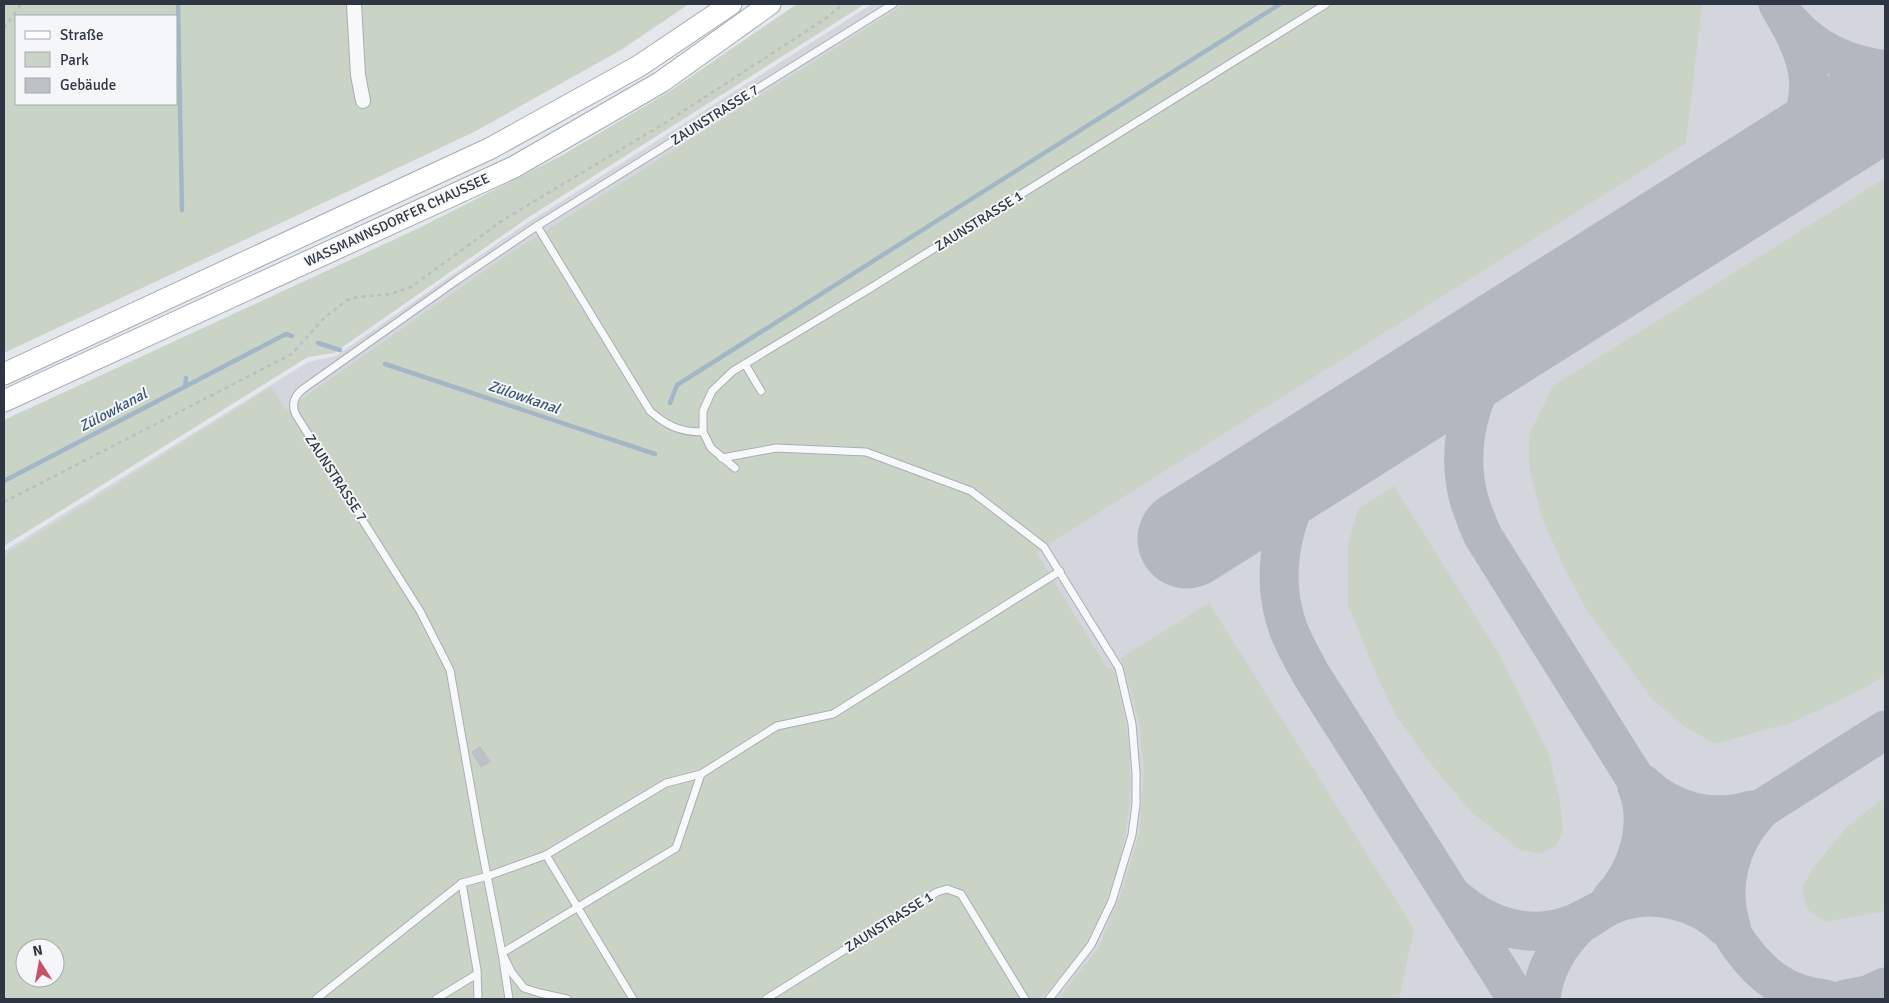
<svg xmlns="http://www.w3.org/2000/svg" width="1889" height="1003" font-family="Signika,sans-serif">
	<rect width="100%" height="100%" fill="#e4e7eb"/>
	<path fill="#d3d6dd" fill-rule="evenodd" d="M872,4H1885V999H4V551L308,362L336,356L518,229ZM25,948H55V978H25Z"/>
	<g fill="#cad4c6" fill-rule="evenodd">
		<path d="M4,4H689L621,50L474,132L4,353ZM16,16H176V104H16Z"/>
		<path d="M797,4H865L529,217L334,353L308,357L4,546V420L417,229L559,157L667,93Z"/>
		<path d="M905,4H1702L1686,143L1036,552L1108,669L1113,668C1142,762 1135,856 1086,943C1076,961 1055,984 1041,999H4V555L271,387L286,410L503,258ZM25,948H55V978H25Z"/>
		<path d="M1885,178V675L1863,689L1793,722L1715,744L1685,727L1652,699L1585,607L1564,567L1542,518L1529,466V435L1553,386Z"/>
		<path d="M1394,486L1499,654L1549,754L1560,801L1563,832L1556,846L1539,854L1520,850L1470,811L1426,758L1395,714L1376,674L1348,605V544L1358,509Z"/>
		<path d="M1209,603L1414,929L1399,999H1058L1099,947L1122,891L1139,834L1144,771L1139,722L1121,658Z"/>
		<path d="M1885,797V911L1825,922L1807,909L1802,889L1812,869L1847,827Z"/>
	</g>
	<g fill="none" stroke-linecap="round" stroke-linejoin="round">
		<g stroke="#a2b6c8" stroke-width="4.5">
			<path d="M178,4L182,210"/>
			<path d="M318,343L340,350"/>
			<path d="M385,364L655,454"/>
			<path d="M185,387L186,378"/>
			<path d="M670,403L677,385L1280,4"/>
			<path d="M4,481L286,334L292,336"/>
		</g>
		<g stroke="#b2b7c0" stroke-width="39">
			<path d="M1791,23C1816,52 1848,65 1885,70"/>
			<path d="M1771,171C1778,161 1787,151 1793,140C1823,86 1806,52 1778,4"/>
			<path d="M1529,324C1479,365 1453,432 1468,496C1472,510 1477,523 1483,536L1740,946C1762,976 1786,995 1825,999"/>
			<path d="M1346,438C1341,443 1334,447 1329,453C1285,496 1267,570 1288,628C1294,645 1303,660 1312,676L1517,999"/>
			<path d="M1643,784C1672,812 1713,822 1752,810"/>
			<path d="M1456,899C1488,928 1532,940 1573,924C1589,917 1605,906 1622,901C1656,891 1699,901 1725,927"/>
			<path d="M1611,899C1638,871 1652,824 1637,787"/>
			<path d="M1731,926C1719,887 1729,845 1757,814"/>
			<path d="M1541,999C1544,969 1558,945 1580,924L1885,730"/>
			<path d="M1846,999L1868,995L1885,987"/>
		</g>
		<path stroke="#b2b7c0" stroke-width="99" d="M1187,539L1885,99"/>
	</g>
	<path fill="#bcc1c7" d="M480,746L491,762L481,768L471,752Z"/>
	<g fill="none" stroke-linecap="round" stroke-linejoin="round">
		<defs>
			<g id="lane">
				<path d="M537,226L650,411C667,426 680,432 703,432"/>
				<path d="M745,364L761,391"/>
				<path d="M722,458L776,448L866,452L971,491L1044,547L1119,668L1132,724L1136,773V804L1132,835L1112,901L1091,945L1049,999"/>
				<path d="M735,468L711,448L703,432V411L712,391L733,371L869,289L1326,4"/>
				<path d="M546,855L633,999"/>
				<path d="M462,883L477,970L478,999"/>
				<path d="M316,999L462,883L488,876L546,855L666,783L701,774"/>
				<path d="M436,999L477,974"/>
				<path d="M509,999L502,953L676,848L701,774L777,726L833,714L1060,571"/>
				<path d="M567,999L540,993L524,988L512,973L502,953L479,834L450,670L420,611L296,415C291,405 294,396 303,389L457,280L537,226L893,4"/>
				<path d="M766,999L937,892L947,889L961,894L1025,999"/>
			</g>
			<path id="street" d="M354,4L358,75L363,101"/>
			<g id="primary">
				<path d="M4,374L491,148L639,66L731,4"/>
				<path d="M4,401L514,167L661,82L770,4"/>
			</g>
		</defs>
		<use href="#lane" stroke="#a9aeb5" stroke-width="9"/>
		<use href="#street" stroke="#a9aeb5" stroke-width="16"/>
		<use href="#primary" stroke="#a4acb6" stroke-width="23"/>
		<g stroke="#babec2" stroke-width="2.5" stroke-dasharray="4 4" stroke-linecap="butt">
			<path d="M4,28L21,4"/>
			<path d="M4,502L292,354L323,319L347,300L358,297L391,294L411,287L503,220L665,123L825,19L843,4"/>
		</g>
		<use href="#lane" stroke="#f7f8f9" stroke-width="7"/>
		<use href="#street" stroke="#f7f8f9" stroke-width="14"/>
		<use href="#primary" stroke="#fff" stroke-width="21"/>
	</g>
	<g text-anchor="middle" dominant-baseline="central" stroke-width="4" stroke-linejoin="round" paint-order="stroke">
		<g font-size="14" fill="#2d3642" stroke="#f4f6f8">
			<text transform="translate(715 115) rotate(-32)">ZAUNSTRASSE 7</text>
			<text transform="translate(397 220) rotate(-25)">WASSMANNSDORFER CHAUSSEE</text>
			<text transform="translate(979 221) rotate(-32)">ZAUNSTRASSE 1</text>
			<text transform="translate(336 478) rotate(57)">ZAUNSTRASSE 7</text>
			<text transform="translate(889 922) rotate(-32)">ZAUNSTRASSE 1</text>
		</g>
		<g font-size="15" font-style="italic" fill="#3a5674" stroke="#f4f6f8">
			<text transform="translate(524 397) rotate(19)">Zülowkanal</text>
			<text transform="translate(113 410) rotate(-28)">Zülowkanal</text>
		</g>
	</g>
	<rect width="1889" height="1003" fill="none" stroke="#2d3642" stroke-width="10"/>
	<rect x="15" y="15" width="162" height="90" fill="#f4f6f8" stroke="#a4a9af"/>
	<rect x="25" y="31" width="25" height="8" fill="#ffffff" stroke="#a4a9af"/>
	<text x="60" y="40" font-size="15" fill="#2d3642">Straße</text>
	<rect x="25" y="52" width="25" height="15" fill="#cad4c6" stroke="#a4a9af"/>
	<text x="60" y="65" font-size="15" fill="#2d3642">Park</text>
	<rect x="25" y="78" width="25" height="15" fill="#bcc1c7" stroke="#a4a9af"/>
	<text x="60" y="90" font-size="15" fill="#2d3642">Gebäude</text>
	<g transform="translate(40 963) rotate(349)"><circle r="24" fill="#f4f6f8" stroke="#a4a9af"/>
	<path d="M0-4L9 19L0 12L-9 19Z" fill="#c5546a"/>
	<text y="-8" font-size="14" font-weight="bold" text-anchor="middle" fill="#2d3642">N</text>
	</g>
</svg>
